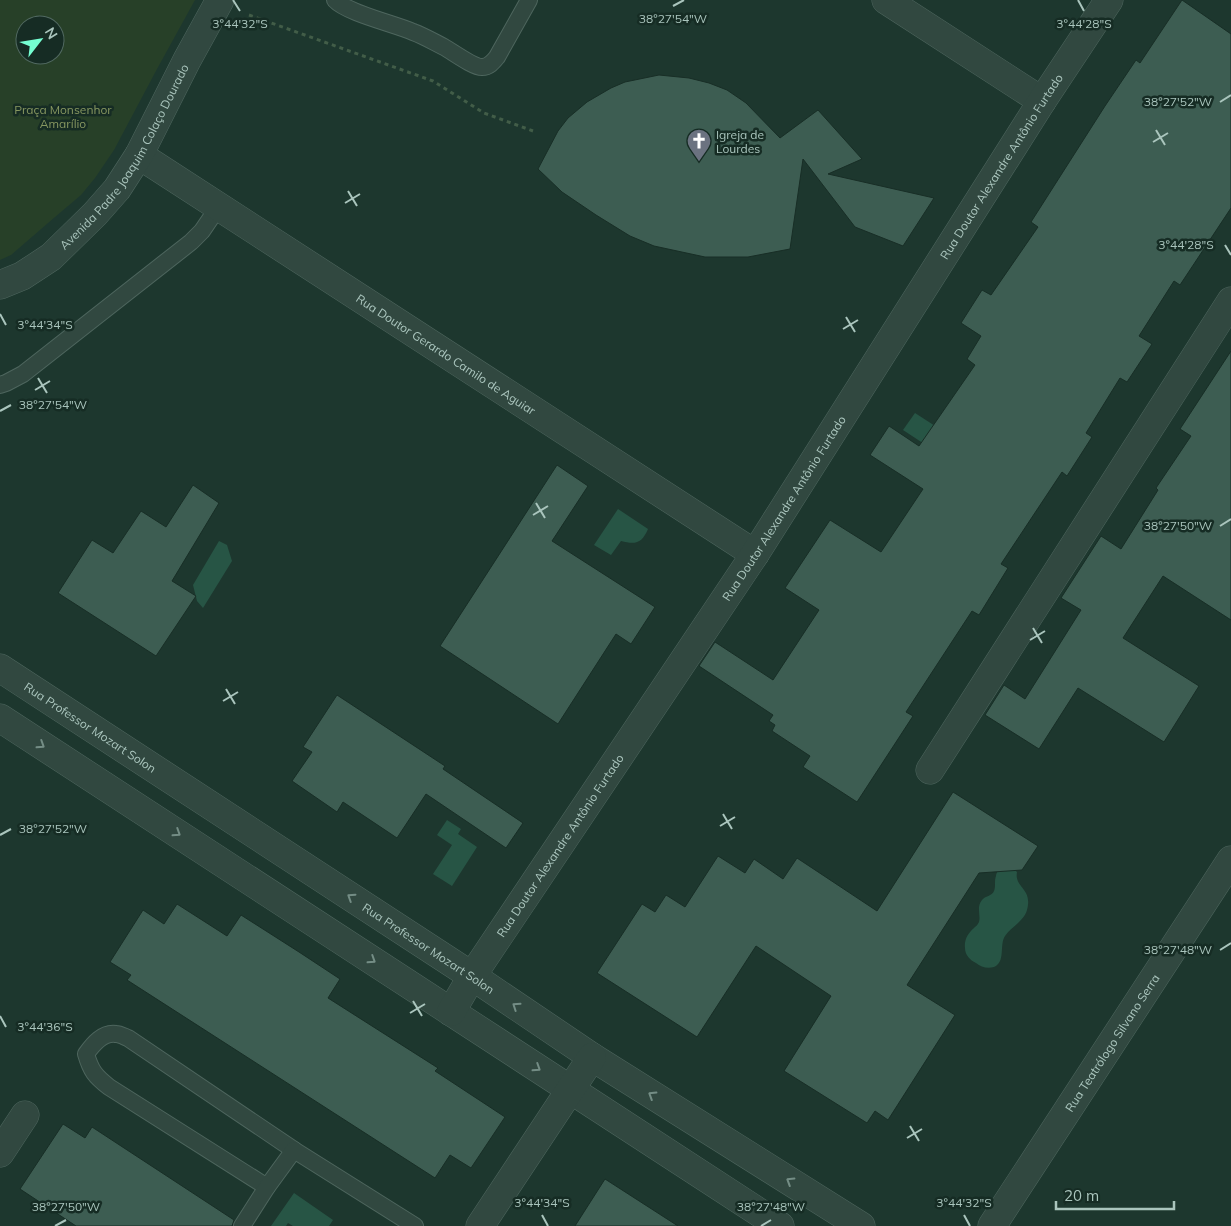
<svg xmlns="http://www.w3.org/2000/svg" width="1231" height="1226" font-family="Mulish,sans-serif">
	<rect width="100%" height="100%" fill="#1d372e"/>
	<path fill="#274028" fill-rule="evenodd" d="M0,0H195L157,69L114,150L95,178L81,195L55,217L11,255L0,260ZM25,25H55V55H25Z"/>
	<g fill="#275545">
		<path d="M915,413L949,435L938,453L903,430Z"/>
		<path d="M618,509L648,529C642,543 636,545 621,541L611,555L594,545Z"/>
		<path d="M219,541L227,545L232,561L203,608L197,601L193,585Z"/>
		<path d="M447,820L461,829L458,834L477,847L452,886L433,874L452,845L437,835Z"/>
		<path d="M1012,868L1017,872C1014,888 1033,888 1027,910C1024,921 1011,927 1005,936C999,945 1006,962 994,967C987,969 981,967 976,963C970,960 965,955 965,948C964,940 968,933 974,928C976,926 977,926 979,922C981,915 976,907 982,900C985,896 992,896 994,891C996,886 994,881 996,876C996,873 998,871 999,869Z"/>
		<path d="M294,1193L333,1220L329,1226H293L288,1223L286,1226H271Z"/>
	</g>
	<g fill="#3d5d52" stroke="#182e26">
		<path d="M1182,0L1231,34V208L1180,285L1174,281L1139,336L1152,344L1127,382L1120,378L1086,433L1092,437L1067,476L1062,472L1001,564L1008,568L979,615L972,611L906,712L913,716L857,802L803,767L810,756L772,731L775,725L769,721L773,715L699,666L715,642L773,680L819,610L785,588L830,520L881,552L923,489L870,455L889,426L919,446L975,365L967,359L981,336L961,323L982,290L991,295L1038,227L1031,222L1105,106L1136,60L1140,63Z"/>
		<path d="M659,75L689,78L709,83L727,90L746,103L780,138L818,110L862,159L828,174L934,198L903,246L855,227L803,159L790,249L748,257H705L654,246L630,236L596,215L562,192L538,169L558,131L568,118L587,102L611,88L625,82Z"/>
		<path d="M1231,351V620L1163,576L1123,638L1199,686L1164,742L1078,688L1039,749L985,715L1004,685L1025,699L1081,610L1061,598L1101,536L1121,549L1158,490L1156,488L1191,436L1180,429Z"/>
		<path d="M557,465L588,486L552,541L655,607L631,644L616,634L558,724L440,646Z"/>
		<path d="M193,485L219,503L172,581L196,596L156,656L58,593L92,540L113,553L141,511L166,527Z"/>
		<path d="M337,695L445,766L443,769L523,823L506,848L426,794L397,838L343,802L337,812L292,781L312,752L303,747Z"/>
		<path d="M953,792L1038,846L1022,870L979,873L907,985L955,1015L888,1120L875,1111L867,1123L784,1071L831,996L756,946L697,1037L597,973L642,904L655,912L666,895L685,907L718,856L745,873L754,859L783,879L797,858L877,911Z"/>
		<path d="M177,904L227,936L241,915L299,952L340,979L328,998L438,1068L435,1071L505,1117L471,1168L450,1155L435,1178L127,980L131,975L110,962L143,910L164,924Z"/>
		<path d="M63,1124L85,1138L92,1127L234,1220L232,1226H76L20,1189Z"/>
		<path d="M605,1179L678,1226H575Z"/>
	</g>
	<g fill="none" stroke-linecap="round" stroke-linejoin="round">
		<defs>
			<g id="lane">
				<path d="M335,0C347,13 395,24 413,32C424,36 434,42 444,47C453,52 473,67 482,67C489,67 493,62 497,57L529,0"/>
				<path d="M0,385L6,383L23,374L191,242L202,231L219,206"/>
				<path d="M267,1187L109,1087C95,1076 91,1071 86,1054C93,1044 103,1032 116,1034C120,1034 125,1037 128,1038L294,1150"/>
				<path d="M242,1226L267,1187L294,1150L415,1226"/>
			</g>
			<g id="street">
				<path d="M886,0L1042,101"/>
				<path id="s1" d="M139,155L755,554"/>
				<path id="s2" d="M0,285L22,276L51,257L95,214L117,189L139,155L187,60L220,0"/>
				<path id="s3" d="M0,668L472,976L592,1057L861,1226"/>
				<path d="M0,718L780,1226"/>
				<path d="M930,770L1231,301"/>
				<path id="s4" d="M451,1012L472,976L755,554L1042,101L1109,0"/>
				<path d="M0,1153L25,1115"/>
				<path d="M480,1226L592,1057"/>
				<path id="s5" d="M992,1226L1231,860"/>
			</g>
		</defs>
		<use href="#lane" stroke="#4e665e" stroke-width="18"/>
		<use href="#street" stroke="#4e665e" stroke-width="29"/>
		<path stroke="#425d48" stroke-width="3" stroke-dasharray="4 4" stroke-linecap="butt" d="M249,15L433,81L484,113L533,131"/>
		<use href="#lane" stroke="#314840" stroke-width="16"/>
		<use href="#street" stroke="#314840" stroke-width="28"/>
	</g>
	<defs><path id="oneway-chevron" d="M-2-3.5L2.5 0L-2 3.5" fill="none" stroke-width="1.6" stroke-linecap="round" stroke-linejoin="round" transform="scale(1.25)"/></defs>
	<g stroke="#748d85">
		<use href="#oneway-chevron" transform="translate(41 745) rotate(33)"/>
		<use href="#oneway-chevron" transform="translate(177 833) rotate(33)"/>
		<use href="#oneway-chevron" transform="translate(351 897) rotate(-147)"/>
		<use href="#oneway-chevron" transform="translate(372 960) rotate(33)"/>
		<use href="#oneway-chevron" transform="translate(516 1006) rotate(-146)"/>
		<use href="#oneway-chevron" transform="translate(537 1068) rotate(33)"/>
		<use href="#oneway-chevron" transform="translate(652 1095) rotate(-148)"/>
		<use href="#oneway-chevron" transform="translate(790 1181) rotate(-148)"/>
	</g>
	<path fill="none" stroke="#aac5bd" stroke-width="2" d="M233,0L240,11M1078,0L1084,11M673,6L684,0M1220,102L1231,95M1156,130L1165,145M1153,142L1168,133M348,191L357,206M345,203L360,194M1225,245L1231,255M0,314L6,325M846,317L855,332M843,329L858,320M38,378L47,393M35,390L50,381M0,411L11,405M536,503L545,518M533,515L548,506M1220,526L1231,519M1033,628L1042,643M1030,640L1045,631M226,689L235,704M223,701L238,692M723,814L732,829M720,826L735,817M0,835L11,829M1220,950L1231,943M413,1001L422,1016M410,1013L425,1004M0,1016L6,1027M910,1126L919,1141M907,1138L922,1129M542,1215L548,1226M964,1215L970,1226M55,1226L66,1220M761,1226L771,1220"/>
	<defs>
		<symbol id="church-pin" viewBox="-11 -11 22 30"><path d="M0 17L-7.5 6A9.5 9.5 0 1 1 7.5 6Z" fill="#6b7280" stroke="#162c24"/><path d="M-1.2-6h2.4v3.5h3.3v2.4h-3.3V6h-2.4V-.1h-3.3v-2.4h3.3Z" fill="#fff"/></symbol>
	</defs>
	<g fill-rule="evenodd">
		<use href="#church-pin" x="685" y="127" width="28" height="38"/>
	</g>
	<g text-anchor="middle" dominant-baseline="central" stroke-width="5" stroke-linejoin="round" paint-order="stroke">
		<g font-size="12" fill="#879760" stroke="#162c24">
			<text x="63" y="109">Praça Monsenhor<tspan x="63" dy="14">Amarílio</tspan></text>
		</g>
		<g font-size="12" fill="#aac5bd" stroke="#162c24" text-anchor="start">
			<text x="716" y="134">Igreja de<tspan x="716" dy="14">Lourdes</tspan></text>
		</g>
		<g font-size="12" fill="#aac5bd" stroke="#162c24">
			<text stroke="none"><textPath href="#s2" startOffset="184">Avenida Padre Joaquim Colaço Dourado</textPath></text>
			<text stroke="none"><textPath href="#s4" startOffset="1009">Rua Doutor Alexandre Antônio Furtado</textPath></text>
			<text stroke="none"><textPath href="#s1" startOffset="366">Rua Doutor Gerardo Camilo de Aguiar</textPath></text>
			<text stroke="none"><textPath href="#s4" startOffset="604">Rua Doutor Alexandre Antônio Furtado</textPath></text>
			<text stroke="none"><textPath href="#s3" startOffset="108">Rua Professor Mozart Solon</textPath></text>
			<text stroke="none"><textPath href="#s4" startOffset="199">Rua Doutor Alexandre Antônio Furtado</textPath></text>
			<text stroke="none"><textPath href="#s3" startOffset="512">Rua Professor Mozart Solon</textPath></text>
			<text stroke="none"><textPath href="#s5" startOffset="219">Rua Teatrólogo Silvano Serra</textPath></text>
		</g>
	</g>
	<g font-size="12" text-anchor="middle" fill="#aac5bd" stroke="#162c24" stroke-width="5" stroke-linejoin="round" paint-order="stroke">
		<text x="673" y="23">38°27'54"W</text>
		<text x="1084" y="28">3°44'28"S</text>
		<text x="240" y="28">3°44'32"S</text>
		<text x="1178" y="106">38°27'52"W</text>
		<text x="1186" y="249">3°44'28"S</text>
		<text x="45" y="329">3°44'34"S</text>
		<text x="53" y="409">38°27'54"W</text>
		<text x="1178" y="530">38°27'50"W</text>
		<text x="53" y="833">38°27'52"W</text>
		<text x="1178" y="954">38°27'48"W</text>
		<text x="45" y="1031">3°44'36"S</text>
		<text x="542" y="1207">3°44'34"S</text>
		<text x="964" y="1207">3°44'32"S</text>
		<text x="66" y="1211">38°27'50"W</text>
		<text x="771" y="1211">38°27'48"W</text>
	</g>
	<g transform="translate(40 40) rotate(59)"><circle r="24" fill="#162c24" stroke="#516961"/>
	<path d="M0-4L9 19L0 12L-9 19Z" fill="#75ffd2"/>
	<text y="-8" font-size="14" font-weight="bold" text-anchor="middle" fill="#aac5bd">N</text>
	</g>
	<path d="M1056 1201v8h118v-8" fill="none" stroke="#aac5bd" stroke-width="2.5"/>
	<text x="1064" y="1201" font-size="15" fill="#aac5bd" stroke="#162c24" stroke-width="4" paint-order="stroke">20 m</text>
</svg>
